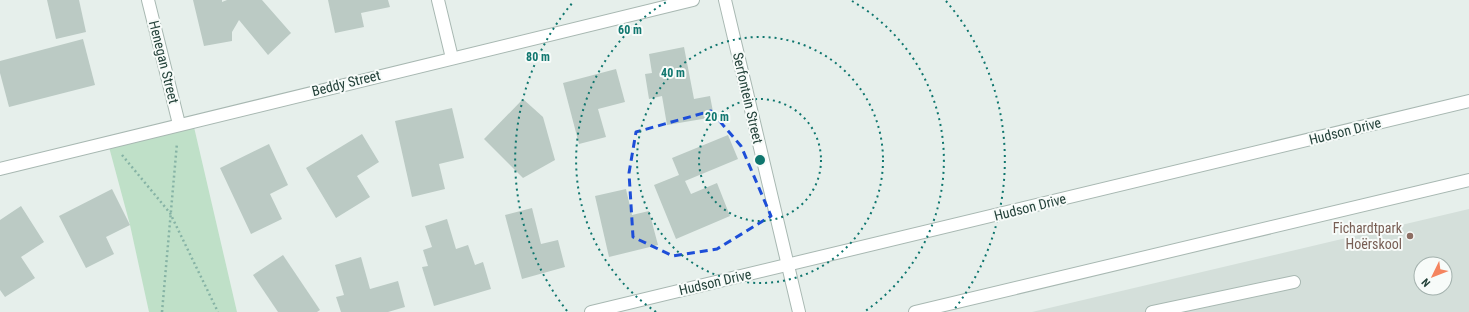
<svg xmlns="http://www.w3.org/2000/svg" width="1469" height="312" font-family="'Roboto Condensed',sans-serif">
	<rect width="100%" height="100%" fill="#e6efeb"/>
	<path fill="#d4dfda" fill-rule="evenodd" d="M1469,209V312H1032ZM1421,264H1445V288H1421Z"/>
	<path fill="#bfe0c8" d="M194,127L237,312H149L130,225L109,147Z"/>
	<g fill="#bbcac4">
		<path d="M47,0H79L86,32L56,39Z"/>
		<path d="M193,0H222V2L227,0H262L291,33L268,55L239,20L232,32V41L204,46Z"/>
		<path d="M328,0H388L390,7L361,13L364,27L335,33Z"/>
		<path d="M83,39L95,85L9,107L0,73V61Z"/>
		<path d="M684,47L694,99L710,96L714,117L667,125L662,96L649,99L645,74L652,73L649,54Z"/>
		<path d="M616,69L625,102L598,109L606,137L579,144L563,83Z"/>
		<path d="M523,99L543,117L555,160L523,178L484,139Z"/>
		<path d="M452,108L464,158L439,164L445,189L412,197L395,121Z"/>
		<path d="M362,134L379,162L357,176L370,197L336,218L306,168Z"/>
		<path d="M728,135L738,159L685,181L691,194L717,183L730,216L676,239L654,185L679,175L672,158Z"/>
		<path d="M269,144L288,185L270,194L282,219L251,234L220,168Z"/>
		<path d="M112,189L130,225L106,237L114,254L86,268L59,216Z"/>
		<path d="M626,189L632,215L649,211L658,245L609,257L595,196Z"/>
		<path d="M21,206L44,242L21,257L35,278L5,297L0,290V220Z"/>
		<path d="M532,208L541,244L558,240L565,267L522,279L505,215Z"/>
		<path d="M447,219L456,249L468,245L475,265L483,262L491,289L434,306L422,267L428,266L423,250L432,247L425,226Z"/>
		<path d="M283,255L320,310L317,312H278L253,275Z"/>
		<path d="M361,257L370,289L398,281L405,307L388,312H341L336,297L344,295L335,265Z"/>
	</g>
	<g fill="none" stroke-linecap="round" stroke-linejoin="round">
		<defs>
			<g id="minor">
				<path d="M148,0L179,124"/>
				<path d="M438,0L452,58"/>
				<path d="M725,0L799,312"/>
				<path d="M0,169L693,0"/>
				<path d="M591,312L1469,101"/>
				<path d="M915,312L1469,180"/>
				<path d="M1152,312L1294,282"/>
			</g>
		</defs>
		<use href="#minor" stroke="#a8b8b2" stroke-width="14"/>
		<g stroke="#86b3a5" stroke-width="2.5" stroke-dasharray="2 3" stroke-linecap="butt">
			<path d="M122,155L170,213L218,312"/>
			<path d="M162,312L177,143"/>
		</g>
		<use href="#minor" stroke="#fff" stroke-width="12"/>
	</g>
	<path fill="none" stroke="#1d4ed8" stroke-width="3" stroke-dasharray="8 5" stroke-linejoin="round" d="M711,111L741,146L771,216L717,249L673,256L633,237L629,173L636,132Z"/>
	<g fill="none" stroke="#0f766e" stroke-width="2" stroke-dasharray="2 4">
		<circle cx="760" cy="160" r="61"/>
		<circle cx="760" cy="160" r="123"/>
		<path d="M656 312A184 184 0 0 1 668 1M852 1A184 184 0 0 1 864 312"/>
		<path d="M567 311A245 245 0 0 1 574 1M946 1A245 245 0 0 1 953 311"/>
	</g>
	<circle fill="#8d6e63" stroke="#f7fbf9" stroke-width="1.5" cx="1410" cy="236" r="4"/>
	<g text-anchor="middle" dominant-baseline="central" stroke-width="4" stroke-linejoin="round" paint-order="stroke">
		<g font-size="14" fill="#24423a" stroke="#f7fbf9">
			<text transform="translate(164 62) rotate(76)">Henegan Street</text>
			<text transform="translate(346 83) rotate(-14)">Beddy Street</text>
			<text transform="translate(748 98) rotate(77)">Serfontein Street</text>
			<text transform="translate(1345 131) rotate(-14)">Hudson Drive</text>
			<text transform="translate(1030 207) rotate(-14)">Hudson Drive</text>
			<text transform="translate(715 282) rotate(-13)">Hudson Drive</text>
		</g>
		<g font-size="14" fill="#785e54" stroke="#f7fbf9" text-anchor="end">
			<text x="1402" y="228">Fichardtpark<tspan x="1402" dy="16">Hoërskool</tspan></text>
		</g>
	</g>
	<circle cx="760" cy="160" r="6" fill="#0f766e" stroke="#f7fbf9" stroke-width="2"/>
	<g font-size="12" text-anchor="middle" font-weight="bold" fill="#0f766e" stroke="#f7fbf9" stroke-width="4" stroke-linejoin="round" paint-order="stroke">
		<text x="630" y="34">60 m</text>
		<text x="538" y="61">80 m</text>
		<text x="673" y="77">40 m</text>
		<text x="717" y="121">20 m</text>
	</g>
	<g transform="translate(1433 276) rotate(227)"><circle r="19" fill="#f7fbf9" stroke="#a3b1ad"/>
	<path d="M0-3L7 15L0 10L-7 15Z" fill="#f4845f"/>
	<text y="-6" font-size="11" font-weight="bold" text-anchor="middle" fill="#24423a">N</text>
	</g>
</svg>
